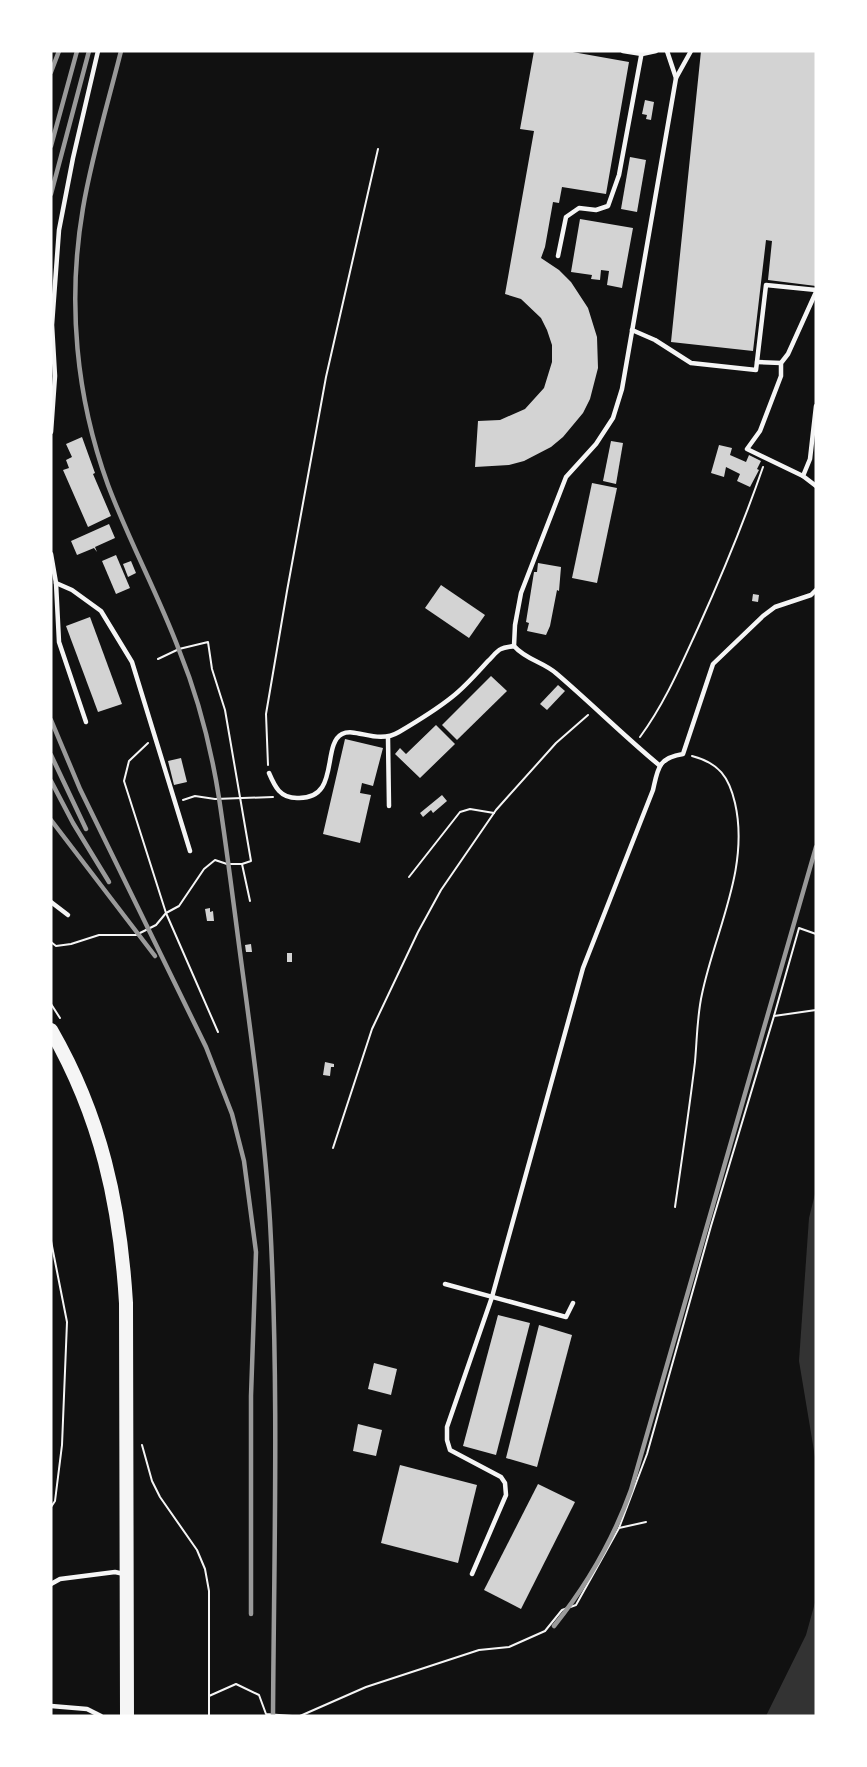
<svg xmlns="http://www.w3.org/2000/svg" width="867" height="1767" font-family="'DejaVu Sans',sans-serif">
	<rect width="100%" height="100%" fill="#111"/>
	<g fill="#333">
		<path d="M816,1190V1463L799,1361L809,1218Z"/>
		<path d="M816,1599V1716H766L806,1635Z"/>
	</g>
	<g fill="#d3d3d3">
		<path d="M534,51H567L629,62L606,194L562,187L559,203L553,202L545,247L541,258L559,270L571,282L588,308L597,337L598,368L590,399L583,413L563,437L551,447L524,461L509,465L475,467L478,421L500,420L525,409L544,388L552,362V345L547,330L541,318L521,299L505,294L534,131L520,129Z"/>
		<path d="M701,51H816V286L768,280L772,241L766,240L753,351L671,342Z"/>
		<path d="M645,100L654,102L651,120L646,119L647,115L642,114Z"/>
		<path d="M630,157L646,160L637,212L621,209Z"/>
		<path d="M580,219L633,228L622,288L607,285L609,271L601,270L600,280L591,279L592,275L571,272Z"/>
		<path d="M82,437L95,473L93,474L111,516L88,527L63,470L69,468L66,460L72,457L66,444Z"/>
		<path d="M611,441L623,443L616,484L603,481Z"/>
		<path d="M719,445L732,448L730,455L746,462L749,455L761,461L757,469L759,470L750,487L737,481L740,474L726,467L724,477L711,473Z"/>
		<path d="M592,483L617,488L597,583L572,578Z"/>
		<path d="M109,524L115,538L95,547L97,552L94,548L77,555L71,541Z"/>
		<path d="M116,555L130,588L116,594L102,561Z"/>
		<path d="M131,561L136,573L128,577L123,564Z"/>
		<path d="M538,563L561,567L559,591L557,590L550,626L546,635L527,631L529,623L526,622L534,572H537Z"/>
		<path d="M441,585L485,615L469,638L425,608Z"/>
		<path d="M753,594L759,595L758,602L752,601Z"/>
		<path d="M90,617L122,704L98,712L66,626Z"/>
		<path d="M491,676L507,691L457,740L442,725Z"/>
		<path d="M558,685L565,691L547,710L540,704Z"/>
		<path d="M436,725L455,744L420,778L395,754L400,748L406,754Z"/>
		<path d="M345,739L383,748L373,786L362,783L360,793L371,795L360,843L323,834Z"/>
		<path d="M181,758L187,782L174,785L168,761Z"/>
		<path d="M442,795L447,801L433,813L431,810L423,817L420,813Z"/>
		<path d="M210,908V912L213,911L214,921H207L205,909Z"/>
		<path d="M251,944L252,952H246L245,945Z"/>
		<rect x="287" y="953" width="5" height="9"/>
		<path d="M325,1062L334,1064V1067H331L330,1076L323,1075Z"/>
		<path d="M498,1315L530,1323L496,1455L463,1446Z"/>
		<path d="M539,1325L572,1335L537,1467L506,1458Z"/>
		<path d="M374,1363L397,1369L391,1395L368,1389Z"/>
		<path d="M358,1424L382,1430L376,1456L353,1451Z"/>
		<path d="M400,1465L477,1485L458,1563L381,1543Z"/>
		<path d="M538,1484L575,1502L521,1609L484,1590Z"/>
	</g>
	<g fill="none" stroke-linecap="round" stroke-linejoin="round">
		<g stroke="#f5f5f5" stroke-width="2">
			<path d="M158,659L179,649L208,642L212,669L225,710L251,861L242,864L250,901"/>
			<path d="M640,737C665,703 681,665 698,628C722,575 744,522 763,467"/>
			<path d="M148,743L129,761L124,781L166,913L218,1032"/>
			<path d="M268,765L266,714L287,591L326,377L378,149"/>
			<path d="M183,800L195,796L215,799L273,797"/>
			<path d="M409,877L460,812L470,809L494,813"/>
			<path d="M51,942L56,946L71,944L99,935H136L156,925L166,913L179,906L204,869L215,860L227,864H242"/>
			<path d="M51,1004L60,1018"/>
			<path d="M774,1016L799,928L816,934"/>
			<path d="M333,1148L372,1029L418,932L441,890L496,810L556,743L588,715"/>
			<path d="M675,1207C682,1159 689,1111 695,1062C697,1040 697,1016 702,994C715,931 750,868 735,803C729,777 719,763 692,756"/>
			<path d="M51,1241L67,1322L62,1445L55,1501L51,1507"/>
			<path d="M142,1445L152,1481L160,1497L197,1550L205,1569L209,1591V1716"/>
			<path d="M619,1528L647,1454L711,1226L774,1016L816,1010"/>
			<path d="M209,1696L236,1684L259,1695L266,1714L292,1716"/>
			<path d="M300,1716L366,1687L479,1650L509,1647L545,1631L562,1610L576,1605L619,1528L646,1522"/>
		</g>
		<g stroke="#f5f5f5" stroke-width="4.5">
			<path d="M623,51L642,54L656,51"/>
			<path d="M676,78L691,51"/>
			<path d="M558,256L566,217L579,208L596,210L608,206L619,175L642,51"/>
			<path d="M632,330L655,340L691,363L756,370L766,285L816,290"/>
			<path d="M757,362L781,363"/>
			<path d="M816,406L810,459L803,476L816,486"/>
			<path d="M51,432L55,376L52,325L59,230L73,158L98,51"/>
			<path d="M803,476L747,449L760,431L781,376V363L788,354L816,292"/>
			<path d="M51,554L56,583L59,642L86,722"/>
			<path d="M56,583L72,590L101,611L132,662L190,851"/>
			<path d="M388,738L389,806"/>
			<path d="M659,765C624,736 592,704 557,674C544,662 526,660 514,646L515,625L521,593L566,477L596,444L613,418L622,389L676,78L667,51"/>
			<path d="M269,773C275,787 280,798 297,798C341,800 321,745 342,734C356,727 377,745 399,732C416,722 437,709 452,697C465,687 477,673 488,661C492,658 496,651 501,649C505,647 510,647 514,646"/>
			<path d="M51,902L68,915"/>
			<path d="M445,1284L566,1317L573,1303"/>
			<path d="M472,1574L506,1495L505,1483L501,1477L450,1450L447,1440V1427L492,1297L583,968L653,790C658,768 658,758 683,754L713,664L763,616L775,607L811,595L816,590"/>
			<path d="M51,1584L60,1579L115,1572L124,1574"/>
			<path d="M51,1706L87,1709L101,1716"/>
		</g>
		<path stroke="#f5f5f5" stroke-width="14" d="M51,1030C101,1117 120,1204 126,1303L127,1716"/>
		<g stroke="#9a9a9a" stroke-width="4.5">
			<path d="M121,51C108,103 92,155 83,208C67,302 76,397 108,485C129,541 158,594 179,650C198,697 211,747 219,798C228,857 235,916 243,975C254,1057 265,1139 270,1221C279,1385 274,1552 273,1716"/>
			<path d="M51,72L59,51"/>
			<path d="M51,146L77,51"/>
			<path d="M51,194L89,51"/>
			<path d="M51,720L80,789L206,1047L232,1114L244,1161L256,1252L251,1396V1614"/>
			<path d="M51,755L86,829"/>
			<path d="M51,781L73,823L109,882"/>
			<path d="M51,820L155,956"/>
			<path d="M554,1626C587,1585 613,1540 631,1490L816,847"/>
		</g>
	</g>
	<rect width="867" height="1767" fill="none" stroke="#ffffff" stroke-width="105"/>
</svg>
